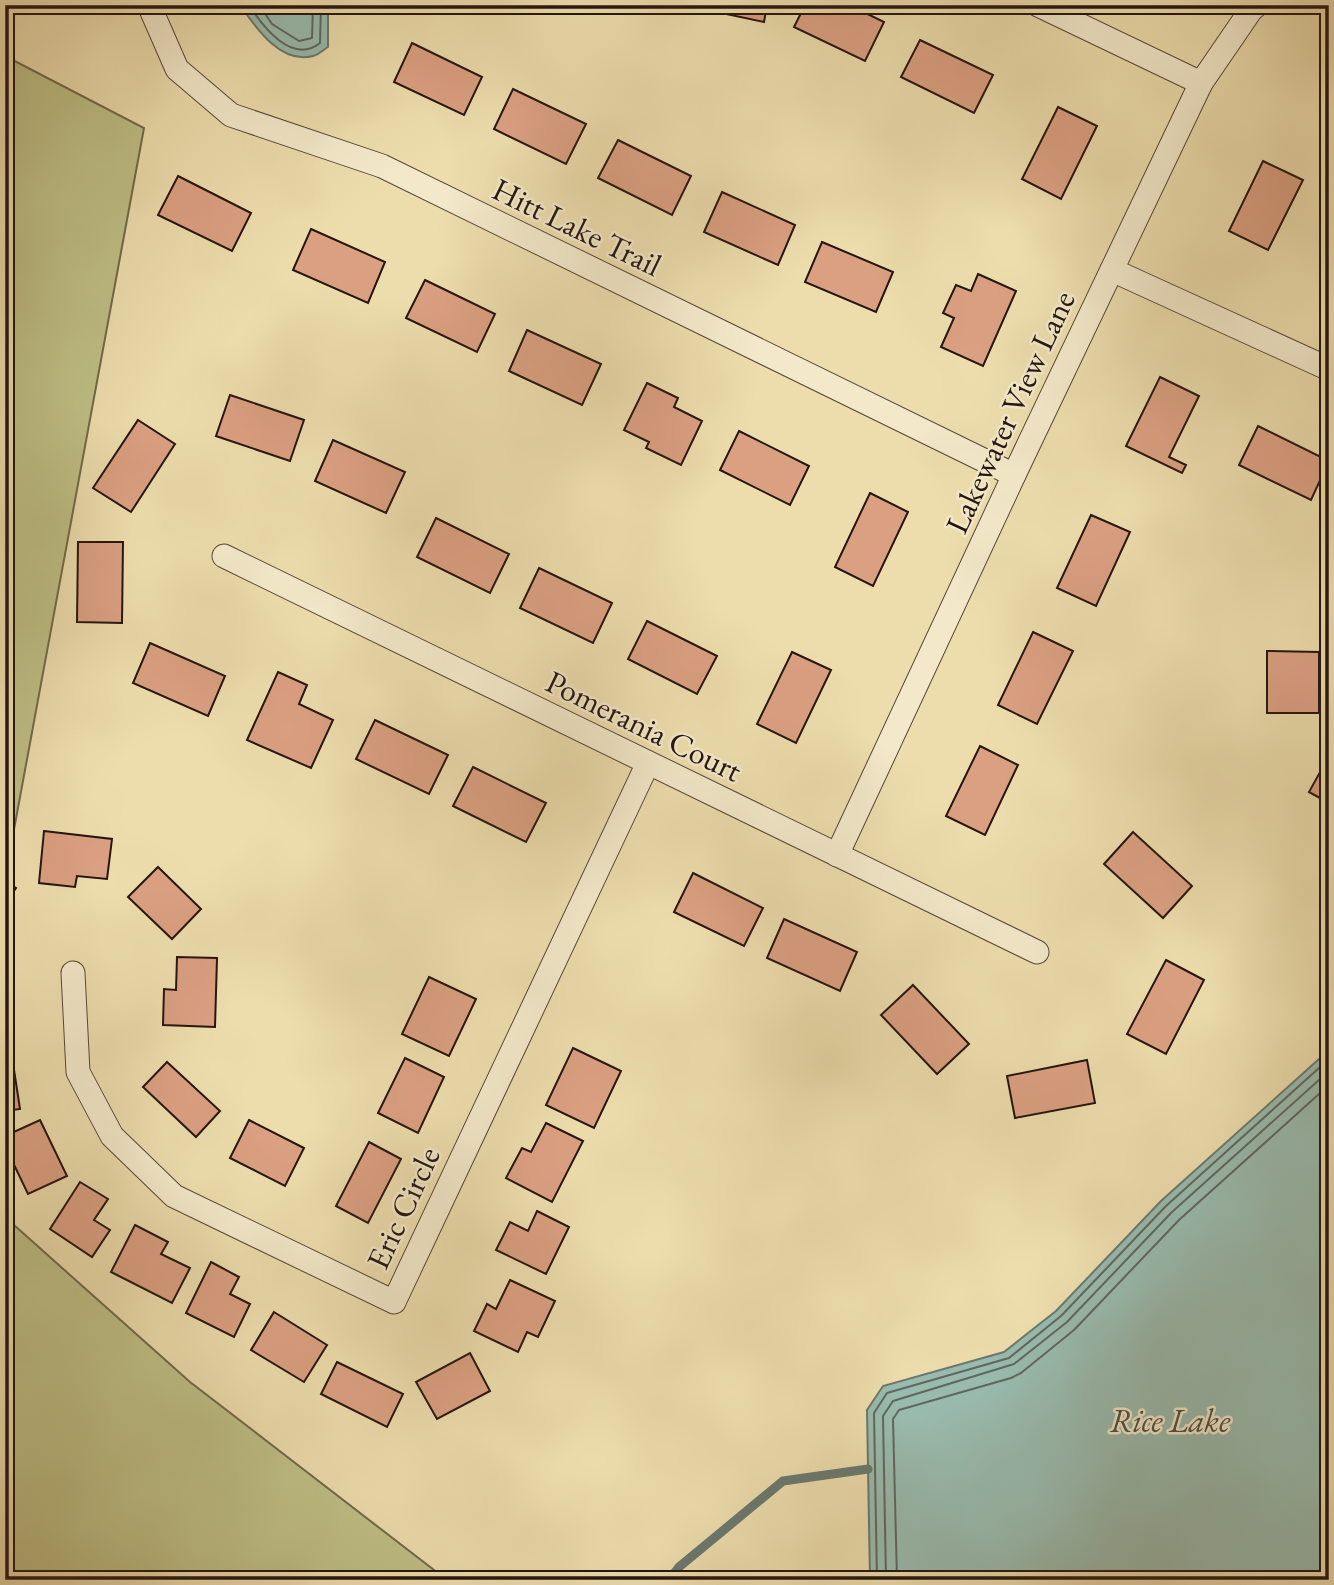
<svg xmlns="http://www.w3.org/2000/svg" width="1334" height="1585" font-family="'EB Garamond',serif">
	<rect width="100%" height="100%" fill="#edddad"/>
	<filter id="stains"><feTurbulence type="fractalNoise" baseFrequency=".00286" numOctaves="4"/><feColorMatrix values="0 0 0 0 .2 0 0 0 0 .09 0 0 0 0 .02 0 0 0 .5 -.17"/></filter>
	<radialGradient id="worn" r=".72"><stop offset=".6" stop-color="#630" stop-opacity="0"/><stop offset="1" stop-color="#630" stop-opacity=".3"/></radialGradient>
	<g fill="#bebf86" stroke="#716a4b" stroke-width="2">
		<path d="M5,56L144,128L5,878Z"/>
		<path d="M5,1217L190,1382L447,1580H5Z"/>
	</g>
	<g fill="#99bbae" stroke="#6a796f" stroke-width="2">
		<path d="M240,5H328V47C323,50 318,55 313,56C281,65 256,28 240,5Z"/>
		<path d="M1329,1050V1580H870L867,1410L883,1386L1004,1352L1056,1311L1161,1201Z"/>
	</g>
	<g fill="none" stroke-linecap="round" stroke-linejoin="round">
		<g stroke="#5e685f" stroke-width="2">
			<path d="M249,5C263,27 292,65 320,43L321,5"/>
			<path d="M259,5L272,24L299,41L312,38L313,5"/>
			<path d="M877,1580L874,1413L887,1393L1009,1358L1061,1316L1166,1206L1329,1059"/>
			<path d="M886,1580L883,1416L893,1401L1014,1364L1067,1322L1172,1212L1329,1071"/>
			<path d="M897,1580L893,1419L899,1410L1011,1378L1021,1373L1074,1330L1179,1220L1329,1085"/>
		</g>
		<path stroke="#6a796f" stroke-width="9" d="M669,1580L679,1567L783,1481L868,1469"/>
	</g>
	<g fill="#dba082" stroke="#241510" stroke-width="2">
		<path d="M684,5H767L764,22Z"/>
		<path d="M805,5H849L884,22L865,61L794,27Z"/>
		<path d="M920,40L993,75L974,113L901,77Z"/>
		<path d="M412,43L482,77L464,115L394,82Z"/>
		<path d="M513,89L586,124L566,164L494,129Z"/>
		<path d="M1058,107L1097,126L1061,199L1022,179Z"/>
		<path d="M618,140L691,176L672,215L598,178Z"/>
		<path d="M1263,161L1303,180L1268,250L1229,231Z"/>
		<path d="M178,176L251,213L232,251L158,215Z"/>
		<path d="M722,192L795,225L778,265L704,232Z"/>
		<path d="M311,229L385,262L368,303L293,270Z"/>
		<path d="M822,242L893,272L876,312L805,282Z"/>
		<path d="M978,274L1016,291L983,366L941,347L954,318L943,313L956,285L971,291Z"/>
		<path d="M425,280L495,314L477,352L406,318Z"/>
		<path d="M527,330L601,364L582,405L509,371Z"/>
		<path d="M1160,377L1199,396L1169,457L1186,465L1182,473L1126,446Z"/>
		<path d="M647,383L678,398L674,407L702,421L681,465L646,448L649,442L624,430Z"/>
		<path d="M230,395L304,420L290,461L216,436Z"/>
		<path d="M138,420L175,444L131,512L93,488Z"/>
		<path d="M1258,426L1329,461L1311,500L1239,465Z"/>
		<path d="M739,431L809,466L790,505L720,470Z"/>
		<path d="M333,440L405,472L386,513L315,481Z"/>
		<path d="M870,493L908,512L873,586L835,567Z"/>
		<path d="M1091,515L1130,532L1096,606L1057,588Z"/>
		<path d="M436,518L509,554L490,593L417,557Z"/>
		<path d="M78,542H123L122,623L77,622Z"/>
		<path d="M539,568L612,603L593,643L520,608Z"/>
		<path d="M647,621L717,656L697,694L628,659Z"/>
		<path d="M1033,632L1073,651L1037,724L998,705Z"/>
		<path d="M150,643L225,676L208,716L133,683Z"/>
		<path d="M1267,651L1319,652V713H1267Z"/>
		<path d="M792,652L831,670L796,743L757,724Z"/>
		<path d="M278,672L307,685L299,704L333,720L311,768L247,740Z"/>
		<path d="M375,720L448,755L429,794L356,759Z"/>
		<path d="M980,746L1018,765L985,835L946,816Z"/>
		<path d="M1329,756V803L1309,792Z"/>
		<path d="M473,767L546,803L526,842L453,806Z"/>
		<path d="M44,831L112,839L107,879L77,876L75,887L39,883Z"/>
		<path d="M1133,832L1192,886L1163,918L1104,864Z"/>
		<path d="M158,867L201,909L172,939L128,897Z"/>
		<path d="M693,873L763,908L744,946L674,912Z"/>
		<path d="M5,881L16,888L5,904Z"/>
		<path d="M784,919L857,952L840,991L767,958Z"/>
		<path d="M177,957L217,958L215,1027L163,1025L164,989L176,990Z"/>
		<path d="M1166,960L1204,980L1166,1054L1127,1034Z"/>
		<path d="M429,977L476,999L449,1056L402,1034Z"/>
		<path d="M913,985L969,1044L937,1074L881,1015Z"/>
		<path d="M9,1037L20,1109L5,1111V1038Z"/>
		<path d="M573,1048L621,1071L594,1128L546,1105Z"/>
		<path d="M405,1058L444,1077L418,1133L378,1113Z"/>
		<path d="M1087,1060L1095,1103L1015,1118L1007,1076Z"/>
		<path d="M167,1062L220,1111L196,1137L143,1087Z"/>
		<path d="M40,1120L67,1176L28,1194L5,1146V1136Z"/>
		<path d="M249,1120L304,1148L285,1186L230,1158Z"/>
		<path d="M546,1123L583,1141L552,1202L506,1178L522,1148L531,1152Z"/>
		<path d="M369,1142L401,1159L368,1223L336,1206Z"/>
		<path d="M80,1182L108,1199L94,1220L110,1230L92,1257L50,1229Z"/>
		<path d="M537,1211L569,1227L546,1274L496,1250L510,1222L528,1231Z"/>
		<path d="M135,1225L168,1242L161,1254L190,1268L172,1303L111,1272Z"/>
		<path d="M211,1262L239,1277L230,1294L250,1304L234,1337L186,1313Z"/>
		<path d="M510,1280L555,1301L538,1337L527,1332L518,1352L474,1331L487,1304L496,1309Z"/>
		<path d="M274,1312L327,1345L304,1382L251,1350Z"/>
		<path d="M470,1353L490,1391L437,1419L416,1382Z"/>
		<path d="M337,1362L403,1394L387,1427L321,1394Z"/>
	</g>
	<g fill="none" stroke-linecap="round" stroke-linejoin="round">
		<defs>
			<g id="street">
				<path d="M149,5L177,69L231,115L382,166L1014,475"/>
				<path d="M1038,5L1201,83"/>
				<path d="M1112,270L1329,369"/>
				<path d="M224,556L1037,952"/>
				<path d="M837,855L1014,475L1201,83L1251,10L1257,5"/>
				<path d="M73,973L78,1072L112,1136L174,1196L394,1302L648,763"/>
			</g>
		</defs>
		<use href="#street" stroke="#564737" stroke-width="25"/>
		<use href="#street" stroke="#f3e9ca" stroke-width="23"/>
	</g>
	<g text-anchor="middle" dominant-baseline="central" stroke-width="5" stroke-linejoin="round" paint-order="stroke">
		<g font-size="32" fill="#241510" stroke="#f3e9ca">
			<text transform="translate(577 227) rotate(26)">Hitt Lake Trail</text>
			<text transform="translate(1010 412) rotate(-65)">Lakewater View Lane</text>
			<text transform="translate(644 726) rotate(26)">Pomerania Court</text>
			<text transform="translate(403 1208) rotate(-65)">Eric Circle</text>
		</g>
		<g font-size="33" font-style="italic" fill="#4d4f47" stroke="#f3e9ca">
			<text x="1170" y="1420">Rice Lake</text>
		</g>
	</g>
	<rect width="1334" height="1585" fill="none" stroke="#edddad" stroke-width="28"/>
	<rect x="7" y="7" width="1320" height="1571" fill="none" stroke="#241510" stroke-width="3.5"/>
	<rect x="14" y="14" width="1306" height="1557" fill="none" stroke="#241510" stroke-width="2"/>
	<rect width="100%" height="100%" filter="url(#stains)"/>
	<rect width="100%" height="100%" fill="url(#worn)"/>
</svg>
